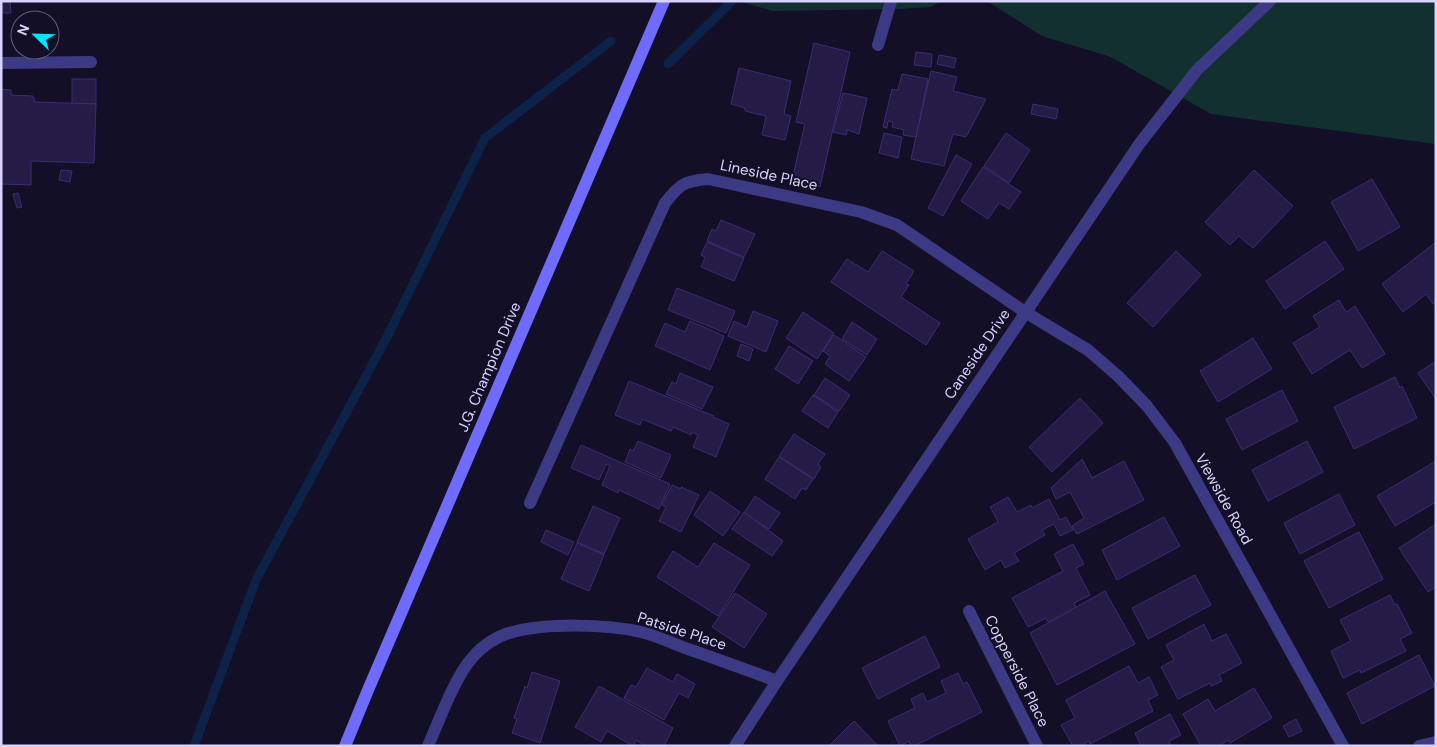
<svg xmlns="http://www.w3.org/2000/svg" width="1437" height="747" font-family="'DM Sans',sans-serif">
	<rect width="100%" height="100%" fill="#130f26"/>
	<g fill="#12302f">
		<path d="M738,1H941L931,7L900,9L773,11Z"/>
		<path d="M987,1H1436V144L1211,114L1111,57L1042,36Z"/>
	</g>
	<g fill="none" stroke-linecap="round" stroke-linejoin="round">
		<g stroke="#0c2248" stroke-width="9">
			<path d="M668,64L732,1"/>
			<path d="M194,746L256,580L388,335L485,138L611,41"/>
		</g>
	</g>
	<g fill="#241b47" stroke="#3b2d73">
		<path d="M1,1H10L11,13H1Z"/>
		<path d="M814,43L850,52L820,187L792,180L805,124L796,122Z"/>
		<path d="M916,52L932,54L931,67L914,65Z"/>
		<path d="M939,55L956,58L954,68L937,64Z"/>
		<path d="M739,68L791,81L784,114L791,116L785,140L762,135L766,116L745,111V108L731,104Z"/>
		<path d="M931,71L957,77L953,91L986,99L966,137L953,134L944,166L911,159Z"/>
		<path d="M902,74L928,79L916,137L903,135L904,130L892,127L893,122L888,121L887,128L883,127L892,89L898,90Z"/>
		<rect x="72" y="79" width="24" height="25"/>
		<path d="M1,89L11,90V95L33,96L35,102L96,104L94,163L31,161V185L1,184Z"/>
		<path d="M843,93L867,98L859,134L847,130L846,135L833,132Z"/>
		<path d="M1033,104L1058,109L1056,119L1031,114Z"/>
		<path d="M884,133L902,137L898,158L879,153Z"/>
		<path d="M1006,133L1030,150L1009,183L984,166Z"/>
		<path d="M956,155L972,164L943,216L928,208Z"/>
		<path d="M983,167L1021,192L1009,209L999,203L988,219L961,201Z"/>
		<path d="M61,170L72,171L70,182L59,180Z"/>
		<path d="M1254,170L1293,206L1253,248L1239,236L1230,245L1205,222Z"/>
		<path d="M1372,179L1400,227L1358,251L1331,202Z"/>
		<path d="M18,193L22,207L17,208L13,194Z"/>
		<path d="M721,220L755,234L744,257L707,241L712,229L716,231Z"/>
		<path d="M1325,241L1344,269L1285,309L1266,281Z"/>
		<path d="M707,242L744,258L734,281L701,267L705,257L701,255Z"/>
		<path d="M1436,242V302L1433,304L1426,294L1403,312L1382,284Z"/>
		<path d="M882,251L914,271L906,284L909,285L901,297L940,323L926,345L831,282L847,259L868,272Z"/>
		<path d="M1176,251L1201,275L1153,327L1127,303Z"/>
		<path d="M677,288L735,311L726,333L668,310Z"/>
		<path d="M1339,300L1346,312L1355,306L1385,354L1362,368L1350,350L1312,374L1293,343L1320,327L1313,316Z"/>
		<path d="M753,311L778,321L766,352L728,336L734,321L747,327Z"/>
		<path d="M803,312L834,333L817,359L786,338Z"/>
		<path d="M690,321L724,336L710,370L655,346L665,323L685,332Z"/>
		<path d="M852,322L877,339L867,355L842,339Z"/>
		<path d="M834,335L866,357L849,381L825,364L830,356L823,351Z"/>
		<path d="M1253,338L1272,369L1218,402L1200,371Z"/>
		<path d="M741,344L753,349L749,361L737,356Z"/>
		<path d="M789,346L813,361L798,384L775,369Z"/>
		<path d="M1436,361V399L1418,373Z"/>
		<path d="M680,373L713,387L702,409L666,394L672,382L676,384Z"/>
		<path d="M1395,377L1400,388L1402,386L1417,418L1354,449L1334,407Z"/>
		<path d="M825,378L850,395L839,411L814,395Z"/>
		<path d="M629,381L714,416L713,417L729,424L716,457L693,447L698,435L692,432L691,435L673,427L671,431L642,419L640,425L615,415Z"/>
		<path d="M1282,390L1298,421L1242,450L1226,419Z"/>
		<path d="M813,395L838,412L828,428L802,411Z"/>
		<path d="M1080,398L1103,423L1052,472L1029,447Z"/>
		<path d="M794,434L825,454L818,464L821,467L814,479L779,456Z"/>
		<path d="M638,441L671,455L661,478L625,462L630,449L633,451Z"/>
		<path d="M1307,441L1323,472L1268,501L1252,470Z"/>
		<path d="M581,445L670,484L659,509L619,490L618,493L602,485L610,466L606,464L599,480L571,468Z"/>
		<path d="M779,457L813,479L806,490L802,488L795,499L765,479Z"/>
		<path d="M1082,459L1092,478L1124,461L1144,500L1077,534L1072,526L1084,518L1070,492L1056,499L1051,488Z"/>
		<path d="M1436,461V502L1395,526L1377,496Z"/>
		<path d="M672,485L681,489V487L699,495L681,532L659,521L666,507L662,505Z"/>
		<path d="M710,491L740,512L723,536L694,515Z"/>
		<path d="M1339,494L1355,525L1300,554L1284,523Z"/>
		<path d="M755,496L780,513L769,529L744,513Z"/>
		<path d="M1008,497L1017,512L1031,505L1032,508L1049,499L1060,520L1066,517L1073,530L1060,536L1054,524L1042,530L1045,535L1014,553L1019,561L1005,568L1001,560L985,570L968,539L998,522L990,507Z"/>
		<path d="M593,506L620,518L604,554L577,542Z"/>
		<path d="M744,512L783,541L772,556L732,529Z"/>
		<path d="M1164,517L1180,546L1117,580L1102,550Z"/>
		<path d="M1436,524V587L1428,592L1399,548Z"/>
		<path d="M546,530L574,542L568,555L541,542Z"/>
		<path d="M1359,532L1383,579L1329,608L1304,561Z"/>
		<path d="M577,543L604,555L589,591L561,579Z"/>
		<path d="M714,543L750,565L718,616L657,577L673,551L698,567Z"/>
		<path d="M1073,544L1084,564L1076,568L1090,595L1074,603L1077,609L1049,623L1046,618L1028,627L1012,598L1063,571L1054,554Z"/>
		<path d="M1195,575L1211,605L1148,639L1132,608Z"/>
		<path d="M1105,591L1135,644L1057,685L1030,633Z"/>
		<path d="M735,593L767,614L744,648L712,627Z"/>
		<path d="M1390,595L1395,605L1397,604L1412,633L1400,639L1406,651L1361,673L1360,670L1343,678L1331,651L1351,641L1340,620Z"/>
		<path d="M1204,624L1212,641L1226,634L1242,663L1219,675L1222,681L1211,686L1210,683L1178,699L1161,667L1174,660L1166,645Z"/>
		<path d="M925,636L940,667L878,699L862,668Z"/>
		<path d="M1419,655L1435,686L1362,724L1347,693Z"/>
		<path d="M1129,666L1138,683L1149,677L1158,695L1148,700L1153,711L1090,744L1089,741L1081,746H1073L1061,725L1075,718L1066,700Z"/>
		<path d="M647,668L673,682L677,674L695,684L688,698L679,693L664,720L624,698L631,685L636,687Z"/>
		<path d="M532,672L560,681L540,743L512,733L517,719L514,718L525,686L527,688Z"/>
		<path d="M958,673L963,684L967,682L982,712L914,746H911L909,741L900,746L888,721L915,708L911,699L923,693L927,702L946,693L941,681Z"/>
		<path d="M599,686L673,728L664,746H646L636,740L633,746L607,731L601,742L575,727Z"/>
		<path d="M1254,688L1272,718L1230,743L1228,740L1219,746H1201L1183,714L1208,699L1215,711Z"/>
		<path d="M1170,714L1181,735L1169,741L1171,746H1141L1135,733Z"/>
		<path d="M1296,719L1302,731L1289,737L1283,726Z"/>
		<path d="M854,721L878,746H829Z"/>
	</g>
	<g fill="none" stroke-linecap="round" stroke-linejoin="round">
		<g stroke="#3d3a85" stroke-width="12">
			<path d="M878,45L891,1"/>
			<path d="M1,63L91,62"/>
			<path d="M530,503L665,203C680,184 684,181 708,179L861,212L897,225L1025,312L1088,350L1119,377L1147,406L1175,443L1343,746"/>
			<path d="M969,611L1037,746"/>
			<path d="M428,746C439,721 455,677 472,658C482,646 498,635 513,632C547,623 607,624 641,632C657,636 672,643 688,649C717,659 747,670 777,681"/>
			<path d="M735,746L777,681L1140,143L1197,70L1270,1"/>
			<path d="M1419,746L1436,742"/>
		</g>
		<path stroke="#6f6bff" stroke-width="12" d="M345,746L368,690L664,1"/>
	</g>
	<g text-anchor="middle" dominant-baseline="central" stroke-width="4" stroke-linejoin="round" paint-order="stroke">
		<g font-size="15" fill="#d9d4ff" stroke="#130f26">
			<text transform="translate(769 175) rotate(12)">Lineside Place</text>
			<text transform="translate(977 354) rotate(-56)">Caneside Drive</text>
			<text transform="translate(489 367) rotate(-67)">J.G. Champion Drive</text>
			<text transform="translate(1224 499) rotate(61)">Viewside Road</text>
			<text transform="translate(682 631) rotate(18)">Patside Place</text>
			<text transform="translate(1017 671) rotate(63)">Copperside Place</text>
		</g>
	</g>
	<rect width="1437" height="747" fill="none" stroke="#d9d4ff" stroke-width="5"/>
	<g transform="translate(35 35) rotate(293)"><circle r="24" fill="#130f26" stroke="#625e7d"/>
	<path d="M0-4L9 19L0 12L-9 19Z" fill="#00e5ff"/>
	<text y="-8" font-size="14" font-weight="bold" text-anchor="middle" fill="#d9d4ff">N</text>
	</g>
</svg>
